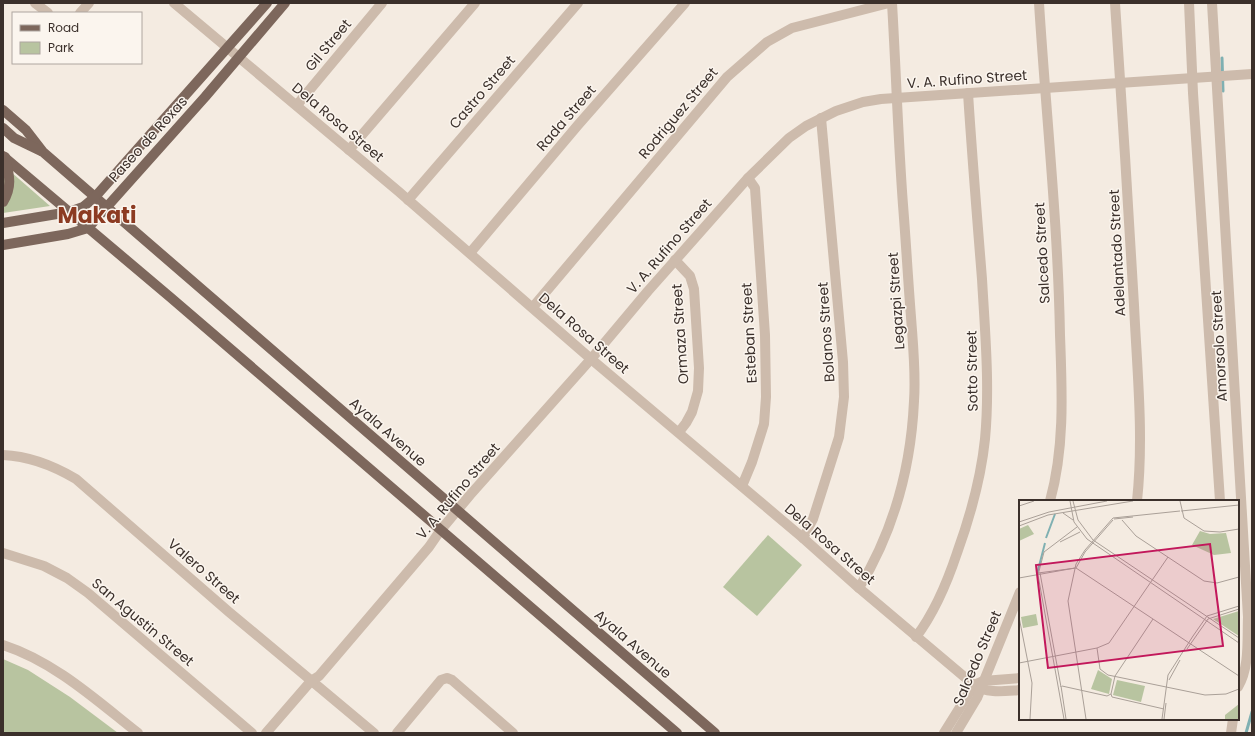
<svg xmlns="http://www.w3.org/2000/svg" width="1255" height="736" font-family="Poppins,sans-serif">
	<rect width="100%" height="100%" fill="#f4ebe1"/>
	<g fill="#b8c4a0">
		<path d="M3,165L50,206L3,213Z"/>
		<path d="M768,535L802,565L757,616L723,587Z"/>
		<path d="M3,659L28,670L70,697L118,733H3Z"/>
	</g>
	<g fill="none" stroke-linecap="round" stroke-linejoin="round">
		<g stroke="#7fb0b2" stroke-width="3">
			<path d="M1222,58L1223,91"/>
			<path d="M1246,733L1252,712"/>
		</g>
		<g stroke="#cdbbac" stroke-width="10">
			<path d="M35,3L48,13"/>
			<path d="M174,3L398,191L591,359L803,538L859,588L974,685C987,694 1005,691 1020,690"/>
			<path d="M1039,3C1046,114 1058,224 1060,335C1062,390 1065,447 1050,501"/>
			<path d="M1115,3C1122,104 1128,204 1134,305C1137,370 1144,436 1137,501"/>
			<path d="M1189,3L1193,93L1220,501"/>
			<path d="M1212,3L1248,617C1247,639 1250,667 1238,687"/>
			<path d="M80,13L89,3"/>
			<path d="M297,105L382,3"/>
			<path d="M349,150L475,3"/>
			<path d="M408,200L578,3"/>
			<path d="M470,253L578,125L685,3"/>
			<path d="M675,260L690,276L694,289L699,368L698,391L692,412L686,423L679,432"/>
			<path d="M533,307L727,77L767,42L792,28L889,3"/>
			<path d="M3,455C29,456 54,466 76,479L229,612L374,733"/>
			<path d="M742,486L752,462L764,424L766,397L765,335L755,188L748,178"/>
			<path d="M803,538L813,519L839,437L844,397L843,362L821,118"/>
			<path d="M3,553L44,566L67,578L88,593L252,733"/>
			<path d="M859,588C893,532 911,467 914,401C916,373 913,345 911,317C908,280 906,242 903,205C898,138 896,70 892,3"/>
			<path d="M916,637C935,612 947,583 957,553C970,517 981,478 985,439C990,386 985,332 982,279C977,217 972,155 968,93"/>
			<path d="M3,645C55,662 96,700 138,733"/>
			<path d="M266,733L311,681L319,676L429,547L440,531L470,495L591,359L648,291L748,178L789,138L806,126L836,111L863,102L881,99L1252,74"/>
			<path d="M397,733L441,680L447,678L452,680L513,733"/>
			<path d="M944,733L974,685L983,681L1020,678"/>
			<path d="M956,733L977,698L1020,592"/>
			<path d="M1231,733L1233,719"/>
		</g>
		<g stroke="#7d675c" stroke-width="10">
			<path d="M3,110L26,130L43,152L715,733"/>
			<path d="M3,128L14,138L41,151"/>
			<path d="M3,156L170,297L677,733"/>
			<path d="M3,202C13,186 9,174 5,157"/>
			<path d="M3,223L69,212L83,207L95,197L267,3"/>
			<path d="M3,245L68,234L88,228L205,97L285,3"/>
		</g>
	</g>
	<g text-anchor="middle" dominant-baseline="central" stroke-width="3" stroke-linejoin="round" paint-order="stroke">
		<g font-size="14" fill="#3b302b" stroke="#fbf5ee">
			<text transform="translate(328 45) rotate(-50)">Gil Street</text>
			<text transform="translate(967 79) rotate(-4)">V. A. Rufino Street</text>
			<text transform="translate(482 92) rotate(-49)">Castro Street</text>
			<text transform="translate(678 113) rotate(-50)">Rodriguez Street</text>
			<text transform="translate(566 118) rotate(-49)">Rada Street</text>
			<text transform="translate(338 122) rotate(40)">Dela Rosa Street</text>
			<text transform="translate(148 139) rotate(-48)">Paseo de Roxas</text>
			<text transform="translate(669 246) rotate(-49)">V. A. Rufino Street</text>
			<text transform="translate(1042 253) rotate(-93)">Salcedo Street</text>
			<text transform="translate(1117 253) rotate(-93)">Adelantado Street</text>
			<text transform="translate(896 301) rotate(-94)">Legazpi Street</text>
			<text transform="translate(826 332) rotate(-94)">Bolanos Street</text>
			<text transform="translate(584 333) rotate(41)">Dela Rosa Street</text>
			<text transform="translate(749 333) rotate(-93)">Esteban Street</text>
			<text transform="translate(680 334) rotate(-94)">Ormaza Street</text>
			<text transform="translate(1219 346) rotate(-93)">Amorsolo Street</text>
			<text transform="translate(972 371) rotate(-91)">Sotto Street</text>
			<text transform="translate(388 432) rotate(41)">Ayala Avenue</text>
			<text transform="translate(458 491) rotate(-50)">V. A. Rufino Street</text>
			<text transform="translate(830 544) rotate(41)">Dela Rosa Street</text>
			<text transform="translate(204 571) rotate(41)">Valero Street</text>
			<text transform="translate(143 622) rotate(40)">San Agustin Street</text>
			<text transform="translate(633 644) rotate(41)">Ayala Avenue</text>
			<text transform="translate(977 658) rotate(-67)">Salcedo Street</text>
		</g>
		<g font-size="22" font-weight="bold" fill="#8c3b22" stroke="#fbf5ee">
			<text x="97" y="215">Makati</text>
		</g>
	</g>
	<g transform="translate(1019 500)">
		<rect width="220" height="220" fill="#f4ebe1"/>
		<path d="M9,25L15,34L0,41V29ZM181,31L191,34L207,33L212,53L195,55L173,45ZM220,111V136L194,119ZM17,114L19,125L4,128L2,117ZM79,170L93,179L90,194L72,189ZM98,180L126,186L122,202L94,195ZM220,204V219H206V215Z" fill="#b8c4a0"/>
		<path fill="none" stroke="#7fb0b2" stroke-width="2" d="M27,38L36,14M18,74L26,43"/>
		<path fill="none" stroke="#aaa098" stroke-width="1" d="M51,1L55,22L68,39L220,143M54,1L59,20L74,40L220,138M161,1L165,18L185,31L201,32L220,29M0,6L15,1M162,11L220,5M44,13L54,20M95,19L114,17M103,20L117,36L185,81L198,83L220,77M0,22L30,12L88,1M0,26L29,15L114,1M41,42L61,32M57,68L66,52L94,20M19,73L57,68L220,176M21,73L42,187M0,78L56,68M0,117L13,183L11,219M78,148L81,169L89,175L186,195L207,194L220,189M168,149L189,119L220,109M0,163L78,148L90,143L149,57M150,180L161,160M42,186L47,219M43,186L88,196L92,194M92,194L96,176L134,119M92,194L93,197L145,209M45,219L19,75L25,52L58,27M67,219L49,101L57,64L66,50L94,18L161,11M143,219L149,175L174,136L188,116L220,106M145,219L147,203"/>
		<path fill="#c2185b" fill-opacity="0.15" stroke="#c2185b" stroke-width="2" d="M191,44L204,146L29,168L17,65Z"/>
		<rect width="220" height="220" fill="none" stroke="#3b302b" stroke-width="2"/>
	</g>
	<rect width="1255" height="736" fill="none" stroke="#3b302b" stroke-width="8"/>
	<rect x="12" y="12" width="130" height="52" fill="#fbf5ee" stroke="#aea6a0"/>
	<rect x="20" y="25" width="20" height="6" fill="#7d675c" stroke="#aea6a0"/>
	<text x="48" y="32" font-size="12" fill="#3b302b">Road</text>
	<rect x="20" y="42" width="20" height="12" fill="#b8c4a0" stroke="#aea6a0"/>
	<text x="48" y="52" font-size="12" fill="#3b302b">Park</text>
</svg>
